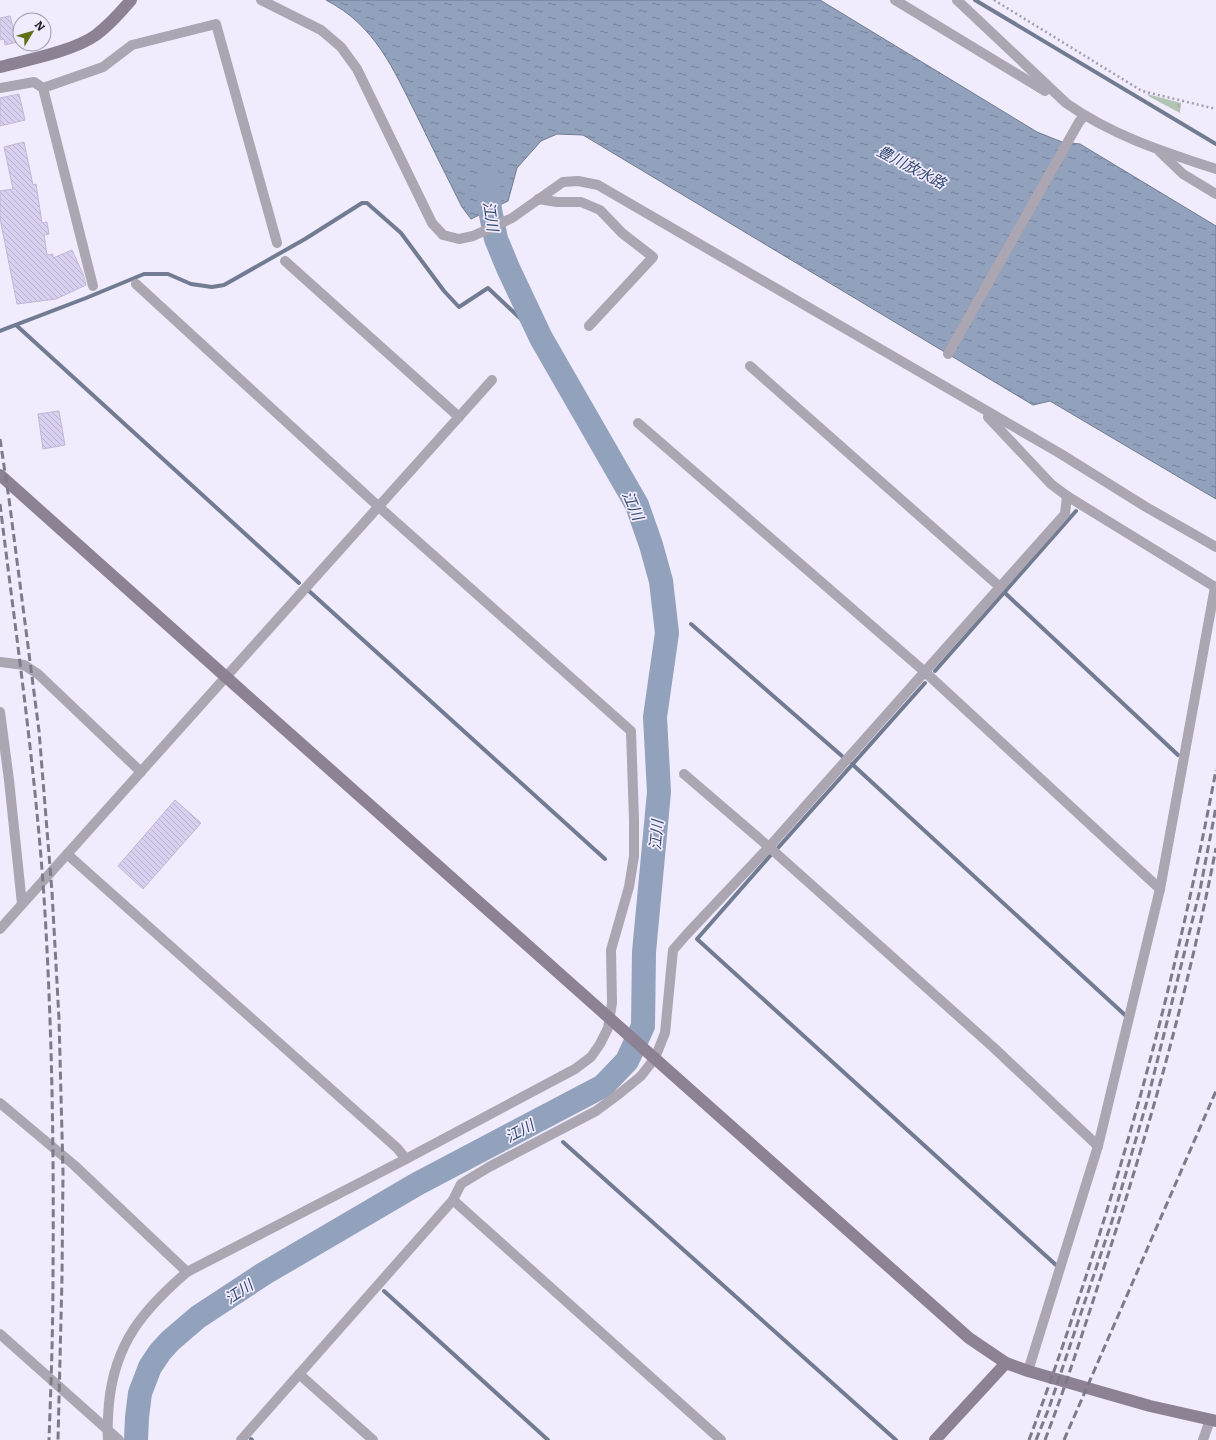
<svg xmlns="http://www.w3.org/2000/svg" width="1216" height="1440" font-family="Literata,'Noto Sans JP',serif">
	<defs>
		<pattern id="grass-tufts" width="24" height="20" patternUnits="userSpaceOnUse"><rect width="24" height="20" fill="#b3c4b5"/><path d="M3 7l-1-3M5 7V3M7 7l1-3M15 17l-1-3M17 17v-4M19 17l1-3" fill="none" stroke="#9aa89c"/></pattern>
		<pattern id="water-ripples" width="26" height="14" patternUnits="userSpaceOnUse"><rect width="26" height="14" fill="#92a1bc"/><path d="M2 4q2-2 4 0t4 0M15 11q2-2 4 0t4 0" fill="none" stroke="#778399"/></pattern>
		<pattern id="building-back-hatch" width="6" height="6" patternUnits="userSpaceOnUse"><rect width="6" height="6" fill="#d8d0ee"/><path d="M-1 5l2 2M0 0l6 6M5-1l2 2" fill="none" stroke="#b9b2cc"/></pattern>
	</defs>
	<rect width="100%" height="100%" fill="#f0ebfd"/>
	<path fill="url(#grass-tufts)" d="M1147,94L1181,103L1180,113L1150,97Z"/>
	<path fill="url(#water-ripples)" stroke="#717b91" d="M326,0H820L1037,132L1062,142L1080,144L1216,226V499L1050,401L1033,405L583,135L557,134L541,141L517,168L508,201L471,219L462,207C447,177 432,147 417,116C393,69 376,26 326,0Z"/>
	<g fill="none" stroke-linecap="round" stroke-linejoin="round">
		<g stroke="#717b91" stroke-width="4">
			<path d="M975,0L1216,144"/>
			<path d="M16,325L299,583"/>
			<path d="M0,331L86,298L144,274H168L191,284L212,287L224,285L305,239L362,203H367L401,233L444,291L459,307L488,288L541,338"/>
			<path d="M309,591L605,859"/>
			<path d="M1005,593L1178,755"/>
			<path d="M691,624L842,756"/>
			<path d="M935,671L1076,511"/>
			<path d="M852,764L1125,1015"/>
			<path d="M777,849L925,683"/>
			<path d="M770,856L697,939L1056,1265"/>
			<path d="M563,1142L896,1440"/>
			<path d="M384,1291L548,1440"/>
			<path d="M251,1439L252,1440"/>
		</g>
		<path stroke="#92a1bc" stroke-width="24" d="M136,1440L137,1417L140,1393L150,1367L160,1352L170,1341L198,1317L265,1273L417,1184L603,1086L627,1061L643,1026L644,952L659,792L655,717L667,633L661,581L651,545L637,505L541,338L508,268L496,239L490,210L488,178"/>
	</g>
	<g fill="url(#building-back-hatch)" stroke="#c1b8d6">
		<path d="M10,16L17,42L5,45L4,39L0,40V18Z"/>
		<path d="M19,94L25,120L0,126V98Z"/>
		<path d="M24,142L33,185L36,184L42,223L47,222L49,234L44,235L47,255L53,254V258L72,250L83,274L86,285L56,299L17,304L0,218V191L13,189L4,147Z"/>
		<path d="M59,411L65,445L43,449L38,414Z"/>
		<path d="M175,800L201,823L143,889L118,866Z"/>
	</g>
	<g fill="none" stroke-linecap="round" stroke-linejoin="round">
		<path stroke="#a29ead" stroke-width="2.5" stroke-dasharray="2 3" stroke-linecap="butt" d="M994,0L1142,91L1216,109"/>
		<g stroke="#aca5b2" stroke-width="10">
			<path d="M261,0L321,30L341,47L357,69L432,223L443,235L459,239L473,236L512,218L563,182L578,181L598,185L1061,454L1146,507L1216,547"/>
			<path d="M895,0L1045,91"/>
			<path d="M957,0L1066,103C1111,135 1164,152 1216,169"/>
			<path d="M0,88L34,82L43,88L93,286"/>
			<path d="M43,88L103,67L132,45L216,24L277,243"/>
			<path d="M1160,152L1183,174L1216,194"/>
			<path d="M538,199L557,202H581L600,210L622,233L653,257L589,326"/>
			<path d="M285,261L459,417"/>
			<path d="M948,354L1079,122L1084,116"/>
			<path d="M750,366L1000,587"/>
			<path d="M988,417L1051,484L1067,496L1215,587L1160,889L1098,1146L1028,1371"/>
			<path d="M638,423L925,672L1160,889"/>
			<path d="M0,662L24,665L38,674L141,772"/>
			<path d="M0,712L9,780L22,904"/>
			<path d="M684,774L769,847L993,1047L1098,1146"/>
			<path d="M67,854L397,1148L406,1159"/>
			<path d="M0,929L492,380"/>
			<path d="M0,1103L74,1165L187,1272"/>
			<path d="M453,1200L721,1440"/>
			<path d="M0,1334L119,1440"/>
			<path d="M299,1374L373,1440"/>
			<path d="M108,1440C107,1427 108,1416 109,1403C115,1343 143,1310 187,1272L406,1159L575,1069L591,1057L600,1044L608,1028L612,1003L611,950L629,887L634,856V820L631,731L379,507L136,284"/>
			<path d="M241,1440L453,1200L461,1184L489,1167L596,1111L619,1094L641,1076L655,1058L665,1033L673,950L687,934L769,847L1065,514L1067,496"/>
			<path d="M1203,1440L1210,1420"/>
		</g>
		<g stroke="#8c8294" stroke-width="12">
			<path d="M0,67C27,60 74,51 96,35C109,25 120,13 131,0"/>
			<path d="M0,475L226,677L969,1338L1006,1363L1028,1371L1150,1406L1216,1421"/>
			<path d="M935,1440L1006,1363"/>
		</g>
		<g stroke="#7e7a88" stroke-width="3" stroke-dasharray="8 4" stroke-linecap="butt">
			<path d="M0,439L9,499L39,731L52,892L59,1019L63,1172L62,1277L58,1440"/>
			<path d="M0,504C16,635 35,766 44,897C52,1023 54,1149 53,1275C53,1330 51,1385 49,1440"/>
			<path d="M1029,1440C1110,1222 1173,998 1216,770"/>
			<path d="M1036,1440L1049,1408L1112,1221L1148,1098L1200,890L1216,807"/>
			<path d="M1045,1440C1068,1380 1087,1319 1107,1258C1151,1123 1189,987 1216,848"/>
			<path d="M1064,1440L1216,1091"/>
		</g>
	</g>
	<g text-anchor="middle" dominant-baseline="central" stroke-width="3.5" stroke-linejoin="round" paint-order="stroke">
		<g font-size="15" font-style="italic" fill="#30466e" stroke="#f0ebfd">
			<text transform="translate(912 166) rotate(28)">豊川放水路</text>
			<text transform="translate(492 216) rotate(81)">江川</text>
			<text transform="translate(634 505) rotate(66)">江川</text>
			<text transform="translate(655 835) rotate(-85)">江川</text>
			<text transform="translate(519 1130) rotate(-28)">江川</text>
			<text transform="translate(238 1291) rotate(-34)">江川</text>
		</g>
	</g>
	<g transform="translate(32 32) rotate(52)"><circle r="19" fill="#f0ebfd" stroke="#9e9aa9"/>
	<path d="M0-3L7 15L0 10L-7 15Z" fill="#616f19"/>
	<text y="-6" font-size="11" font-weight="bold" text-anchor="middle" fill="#24212c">N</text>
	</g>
</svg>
